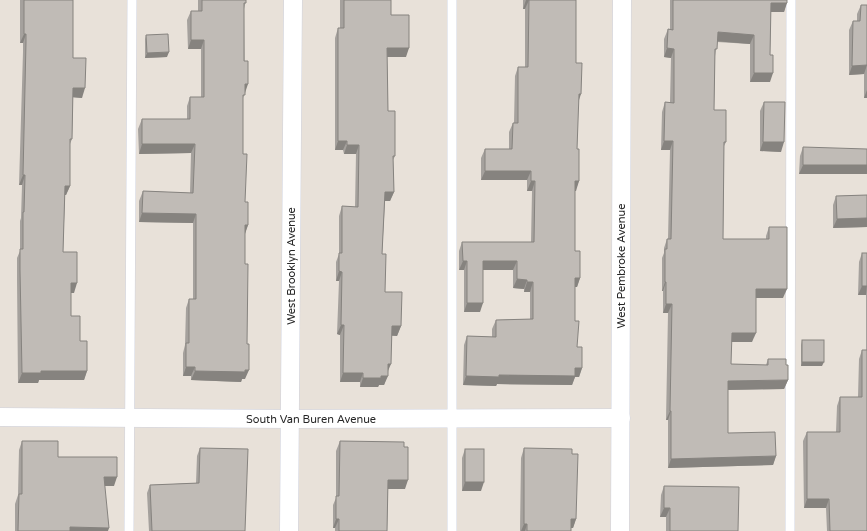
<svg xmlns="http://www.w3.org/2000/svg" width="867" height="531" font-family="'Varela Round',sans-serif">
	<rect width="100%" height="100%" fill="#e8e1d9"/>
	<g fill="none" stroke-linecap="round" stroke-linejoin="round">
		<defs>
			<g id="service">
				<path d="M452,0V531"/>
				<path d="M129,531L132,0"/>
				<path d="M790,531L791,0"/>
			</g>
			<g id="minor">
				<path d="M0,417L290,419L621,418"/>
				<path d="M289,531L293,0"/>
				<path d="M620,531L622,0"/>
			</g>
		</defs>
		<use href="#service" stroke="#cfd2de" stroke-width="10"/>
		<use href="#minor" stroke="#cfd2de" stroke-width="19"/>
		<use href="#service" stroke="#fff" stroke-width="9"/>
		<use href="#minor" stroke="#fff" stroke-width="18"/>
	</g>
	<g fill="#a5a19d">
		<path d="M20,0H73V58L82,98L73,97L72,139L70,144V186L66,195H65L63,252L74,293H71V316L80,341L87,371L84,380H39L38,383H18L17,279V258L20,251V221L21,218L22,185H19L23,52V43H20Z"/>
		<path d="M198,0H246L244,9L245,93L243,98V154L245,202L248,225L245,233V379H242L241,382L191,380V376H183V353L185,345L186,308L189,299H193V223L139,222V201L143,191L190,193L191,153L139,154L138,129L142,119H187V106L190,97H201V49H188L187,20L191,11H198Z"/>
		<path d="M340,0H391V15L406,57H387L388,111L395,156L393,160L394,192L390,201H385L382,254L385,292L401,326L397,336H392L388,373L384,385H379L378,387H360V382H340V335L337,334L339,281H336V262L339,254V216L342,206L355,207L356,154H344L343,150H335V38L338,28H340Z"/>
		<path d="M523,0H576V63L578,102L577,149L579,181L575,191V251L580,278L577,287H575V321L577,347L582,368L579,377H575L572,385L497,384L496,386L463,385L464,345L467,336L492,337V329L496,320L530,319V292H524V289L513,288V270H483L480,312H464V270H459V251L462,242H531L532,191H527V180H481V158L485,149H509V132L513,123H514L515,76L518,67H525V9H523Z"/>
		<path d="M670,0H787L784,12H771L770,55V82H750V44L717,42L715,56L714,110L726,142L724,146L723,239H766V236L769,227L783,298H756L752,342H731V364L766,365L768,359L786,365L788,380L784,389L728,390V433L776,456L773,465L668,468V420H666L668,313H663V291H662V258L664,253V248L667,239H668L670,150H661L662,112L665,102H670L671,58L664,57V39L668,29L670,30Z"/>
		<path d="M861,5H867V98H864V74L849,75V30L853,21H857V14Z"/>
		<path d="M146,35L167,57L145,58V39Z"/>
		<path d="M764,102L781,152L760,151V111Z"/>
		<path d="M803,147L867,174H799L800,156Z"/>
		<path d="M867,195V227L833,228V205L836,196Z"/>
		<path d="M862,253H867V531H827L826,508H804L803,441L807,432H836L837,406L840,397H858L859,359L862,350H866V295H858L859,262Z"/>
		<path d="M802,340L822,366H801V345Z"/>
		<path d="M22,441L58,457L114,486H104L108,531H15V504L18,495L19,450Z"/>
		<path d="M340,441L404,447L405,489H388L387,531H335V528H333V505L336,498V451Z"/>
		<path d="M200,448L245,531H149L147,493L150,485L196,483L197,456Z"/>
		<path d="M524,448L576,519L573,528H571V531H520L521,458Z"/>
		<path d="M465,449L481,491H462V458Z"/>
		<path d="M664,486L738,531H666V517H660L661,495Z"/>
	</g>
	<g fill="#86837f">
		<path d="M526,0H529L525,9H523Z"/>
		<path d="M771,3H787L784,12H768Z"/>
		<path d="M718,32L754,35L750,44L714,41Z"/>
		<path d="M24,34H26L23,43H20Z"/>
		<path d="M191,40H204L201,49H188Z"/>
		<path d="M387,48H409L406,57H383Z"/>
		<path d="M667,48L674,49L671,58L664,57Z"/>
		<path d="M169,52L167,57L145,58L147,53Z"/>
		<path d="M867,65L864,74L849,75L852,66Z"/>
		<path d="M754,73H773L770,82H750Z"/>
		<path d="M245,84H248L245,93H241Z"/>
		<path d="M73,88H85L82,98L69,97Z"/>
		<path d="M867,90V98H864Z"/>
		<path d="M579,94H581L578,103Z"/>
		<path d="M338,141H347L343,150H335Z"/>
		<path d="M664,141H673L670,150H661Z"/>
		<path d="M763,142H784L781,152L760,151Z"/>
		<path d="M142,144H195L191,153L139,154Z"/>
		<path d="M347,145H359L356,154H344Z"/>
		<path d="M803,165H867V174H799Z"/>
		<path d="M485,171H531L527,180H481Z"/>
		<path d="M23,175H25L22,185H19Z"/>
		<path d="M531,181H535L532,191H527Z"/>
		<path d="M575,181H579L576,191H572Z"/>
		<path d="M65,186H70L66,195H62Z"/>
		<path d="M385,192H394L390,201H382Z"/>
		<path d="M142,213L196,214L193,223L139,222Z"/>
		<path d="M867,218V227L833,228L837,219Z"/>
		<path d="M245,225H248L245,234Z"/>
		<path d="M463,261H467L464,270H459Z"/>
		<path d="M483,261H517L513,270H480Z"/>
		<path d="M339,271L342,272L339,281H336Z"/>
		<path d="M575,278H580L577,287H572Z"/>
		<path d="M517,279L527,280L524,289L513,288Z"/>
		<path d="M527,282H533L530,292H524Z"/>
		<path d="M665,282H666L663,291H662Z"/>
		<path d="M71,283H77L74,293H67Z"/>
		<path d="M862,286H867L866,295H858Z"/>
		<path d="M756,289H787L783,298H752Z"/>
		<path d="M467,303H483L480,312H464Z"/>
		<path d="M666,304H672L668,313H663Z"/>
		<path d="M341,325H344L340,335L337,334Z"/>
		<path d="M392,326H401L397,336L388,335Z"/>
		<path d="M732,333H756L752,342H728Z"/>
		<path d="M802,362H824L822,366H801Z"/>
		<path d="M388,364H391L387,373Z"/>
		<path d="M186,367H195L191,376H183Z"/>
		<path d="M575,368H582L579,377H575L572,385L497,384L496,386L463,385L466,376L499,375Z"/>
		<path d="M249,370L245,379H242L241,382L191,380L195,371Z"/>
		<path d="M41,371H87L84,380H39L38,383H18L22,373Z"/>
		<path d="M343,373H363L360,382H340Z"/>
		<path d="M381,376H388L384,385H379L378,387H360L363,378Z"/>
		<path d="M788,380L784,389L725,390L728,381Z"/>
		<path d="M670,411H671L668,420H666Z"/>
		<path d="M776,456L773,465L668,468L671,459Z"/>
		<path d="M104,477H117L114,486H100Z"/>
		<path d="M388,480H408L405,489H385Z"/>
		<path d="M465,482H484L481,491H462Z"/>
		<path d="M807,499H829L826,508H804Z"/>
		<path d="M664,508H670L666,517H660Z"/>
		<path d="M336,519H339L335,528H333Z"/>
		<path d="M571,519H576L573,528H568Z"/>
		<path d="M524,524H527L525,531H521Z"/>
		<path d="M70,527L109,528L108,531H69Z"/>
	</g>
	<g fill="#c0bbb6" stroke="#86837f">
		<path d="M24,0H73V58H86L85,88H73L72,139H70V186H65L63,252H77V283H71V316H80V341H87V371H41V373H22L20,270V249H23V212H24L25,175H23L26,42V34H24Z"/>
		<path d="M202,0H246V3H244V61H248V84H245V95H243V154H247L245,202H248V225H245V264H248L247,344H249V370H245V372L195,371V367H186V343H189V299H196V214L142,213L143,191L193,193L195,144H142V119H190V97H204V40H191V11H202Z"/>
		<path d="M344,0H391V15H409V48H387L388,111H395V156H393L394,192H385L382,254H386L385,292H402L401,326H392L391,364H388V376H381V378H363V373H343L344,325H341L342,272L339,271V253H342V206L358,207L359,145H347V141H338V28H344Z"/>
		<path d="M529,0H576V63H582L581,94H579L577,149H579V181H575V251H580V278H575V321H579L577,347H582V368H575V376L499,375V377L466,376L467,336L496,337V320L533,319V282H527V280L517,279V261H483V303H467V261H463L462,242H534L535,181H531V171H485V149H512L513,123H518V67H528Z"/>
		<path d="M673,0H787V3H771L770,55H773V73H754V35L718,32L717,49H715L714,110H726V142H724L723,239H769V227H787V289H756V333H732L731,364L768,365V359H786V365H788V380L728,381V433L775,432L776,456L671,459V411H670L672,304H666V282H665V249H667V239H671L673,141H664L665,102L674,103V49L667,48L668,29L673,30Z"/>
		<path d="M861,5H867V65L852,66L853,21H860Z"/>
		<path d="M168,34L169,52L147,53L146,35Z"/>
		<path d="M764,102H785L784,142H763Z"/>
		<path d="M803,147L867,149V165H803Z"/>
		<path d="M867,195V218L837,219L836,196Z"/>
		<rect x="862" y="253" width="5" height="33"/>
		<rect x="802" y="340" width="22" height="22"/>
		<path d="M862,350H867V531H830L829,499H807V432H840V397H862Z"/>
		<path d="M22,441H58V457H117V477H104L109,528L70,527V531H18L19,494H22Z"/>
		<path d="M340,441L404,442V447H408V480H388L387,531H339V519H336V496H339Z"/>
		<path d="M200,448L248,449L245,531H152L150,485L199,483Z"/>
		<path d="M524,448L572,449V454H578L576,519H571V531H527V524H524Z"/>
		<rect x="465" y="449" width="19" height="33"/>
		<path d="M664,486L739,487L738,531H670V508H664Z"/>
	</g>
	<g text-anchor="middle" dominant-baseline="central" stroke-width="3" stroke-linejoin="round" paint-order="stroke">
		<g font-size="11" fill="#262626" stroke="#fff">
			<text transform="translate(291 266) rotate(-90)">West Brooklyn Avenue</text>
			<text transform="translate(621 266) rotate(-90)">West Pembroke Avenue</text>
			<text x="311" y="419">South Van Buren Avenue</text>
		</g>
	</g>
</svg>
